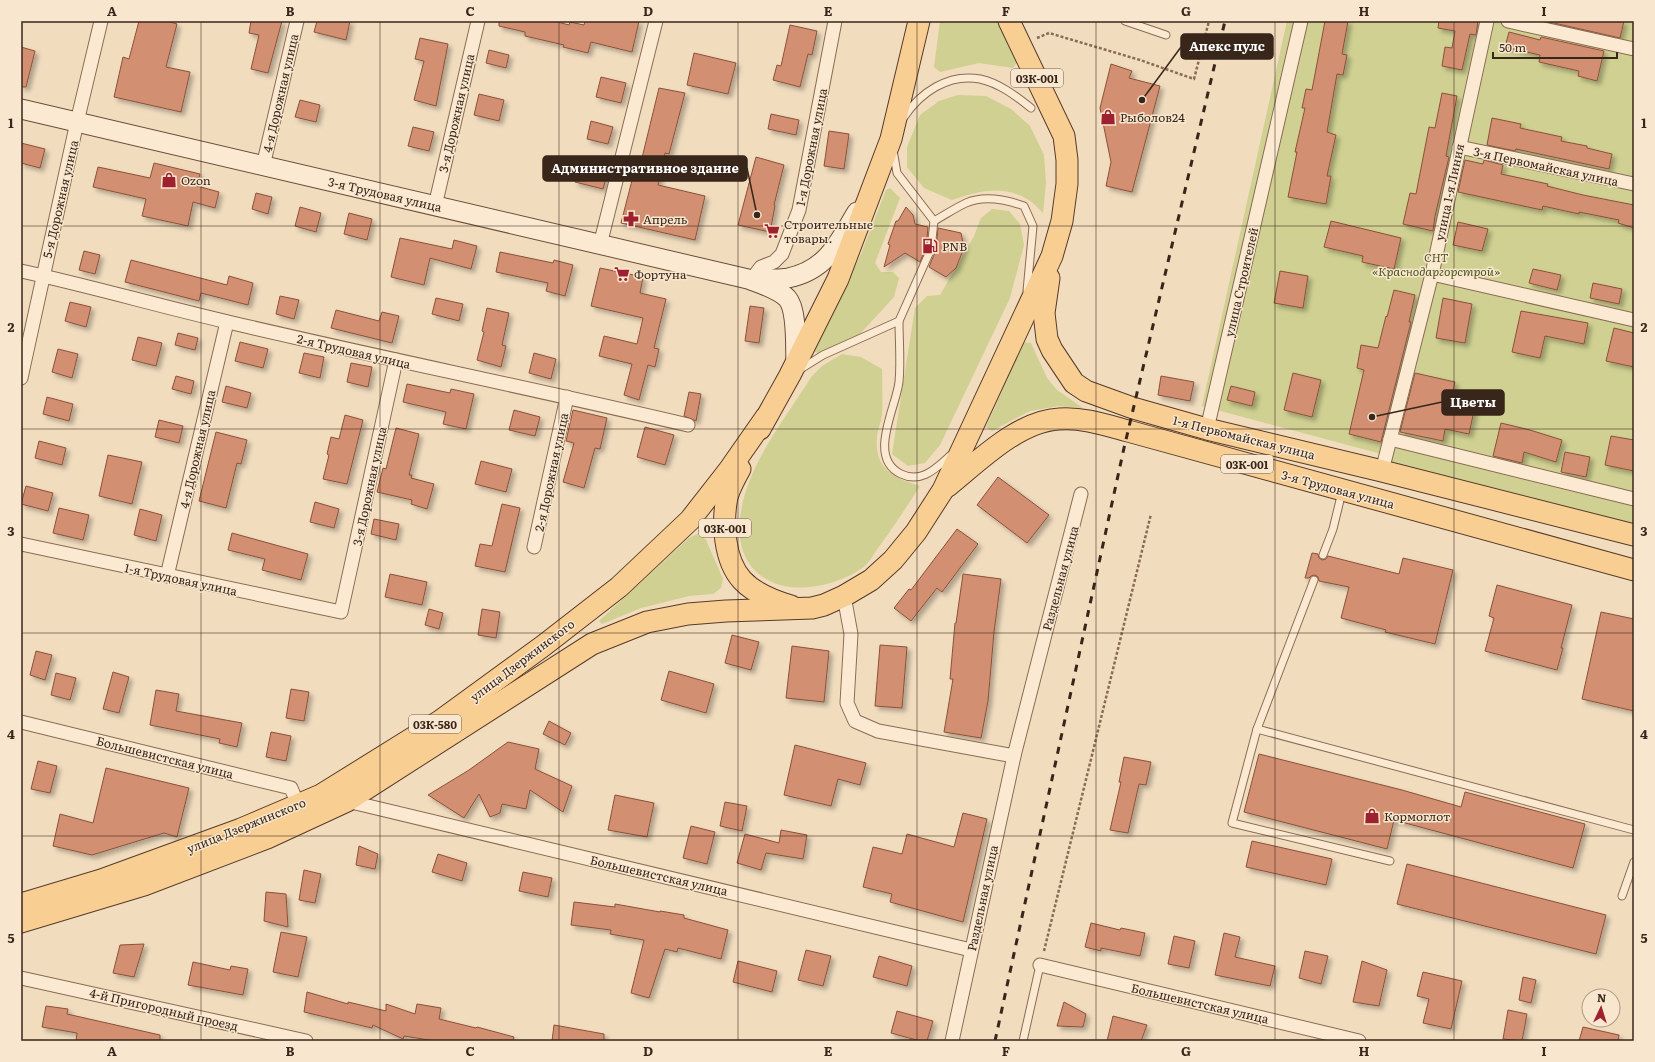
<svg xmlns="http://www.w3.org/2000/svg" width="1655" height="1062" font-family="Literata,serif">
	<defs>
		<filter id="shadow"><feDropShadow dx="3.5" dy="3.5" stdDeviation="2" flood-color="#0004"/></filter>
	</defs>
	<rect width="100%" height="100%" fill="#f1dcbe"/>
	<g fill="#cfd091">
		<path d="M940,21H997L1017,62L1013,68L979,63L940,72L934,67Z"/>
		<path d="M1287,21H1634V536L1382,471L1385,455L1202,406Z"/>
		<path d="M958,95L986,96L1011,109L1030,126L1044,155L1046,183L1043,213C1038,208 1033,202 1027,199C1002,184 976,192 952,200L924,188L907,167V147L920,115L939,101Z"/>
		<path d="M890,188L900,198L875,263L881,272H893L899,278L894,297L860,334L818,353L812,351L861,254L886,190Z"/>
		<path d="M992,209L1009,211L1020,224L1024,245L1010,298L940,445L925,463L908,466L892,454L915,308L927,296L940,295L974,236L981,218Z"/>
		<path d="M1024,342L1031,343L1047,378L1057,390L1083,408L1059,406L1030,411L992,431L986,427Z"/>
		<path d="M842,354L861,357L882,369C882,384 883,400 882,415C881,422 878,429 877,436C874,469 893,478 920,486C907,506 895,525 881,544C876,550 872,558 867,564C856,574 843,579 830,583C779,598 734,575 740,518C746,466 785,419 812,376L822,366Z"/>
		<path d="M699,533L706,540L723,579L721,588L713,594L689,596L641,608L602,624L599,621L689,538Z"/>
	</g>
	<g fill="#d28f71" stroke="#8b5139" filter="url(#shadow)">
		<path d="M139,21H167L177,24L166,67L190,72L181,112L114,97L123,57L129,59Z"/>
		<path d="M251,21H282L268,73L251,69L259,35L249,33Z"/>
		<path d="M317,21H350L346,40L314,32Z"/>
		<path d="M499,21H554L569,25L570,22L584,25L585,21H639L632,52L591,42L588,53L563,47L564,45L525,36V32L499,26Z"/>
		<path d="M1325,21H1348L1342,54L1347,55L1343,75L1337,74L1327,132L1336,135L1327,176H1331L1326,204L1288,197L1297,152H1295L1305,108H1302L1306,89L1312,90Z"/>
		<path d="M1439,21H1478L1476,35L1470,34L1462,70L1442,66L1445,47L1452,48L1455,31L1438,28Z"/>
		<path d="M1545,21H1624L1620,38Z"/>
		<path d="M790,25L817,31L812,55L808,54L800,87L773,80L777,65L781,66Z"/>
		<path d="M1509,32L1540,40L1541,37L1604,51L1597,81L1578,76L1579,71L1539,62L1540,55L1505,47Z"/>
		<path d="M420,38L448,44L436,106L414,100L424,61L415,59Z"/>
		<path d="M21,47L35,51L26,87H21Z"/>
		<path d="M489,50L509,55L506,68L486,63Z"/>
		<path d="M694,53L736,63L728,94L687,85Z"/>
		<path d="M1111,64L1132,71L1129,78L1160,86L1132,192L1106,186L1111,162L1100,108Z"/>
		<path d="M601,77L626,83L621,103L596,97Z"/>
		<path d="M659,88L685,93L669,154L665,153L658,185L705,196L695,240L621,223L637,161L641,162Z"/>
		<path d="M1442,93L1457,96L1446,156L1449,157L1435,216L1433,231L1403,224L1410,193L1416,194L1429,127L1435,128Z"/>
		<path d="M479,94L504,100L499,121L474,115Z"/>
		<path d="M300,100L320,105L316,122L295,117Z"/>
		<path d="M771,114L799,120L796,135L768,129Z"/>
		<path d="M1492,118L1521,124L1520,128L1562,137L1561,141L1587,146V148L1612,154L1609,169L1516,149L1515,151L1487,145Z"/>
		<path d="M591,121L613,127L608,144L587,139Z"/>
		<path d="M413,127L434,132L429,151L408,146Z"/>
		<path d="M829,131L849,134L844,169L824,166Z"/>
		<path d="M21,143L45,149L40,168L21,163Z"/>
		<path d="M756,157L784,165L774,205L775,206L770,232L738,225Z"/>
		<path d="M1465,160L1483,164L1484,160L1503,165L1501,174L1548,184L1547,186L1583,195L1634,205V228L1618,223L1619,220L1579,212V214L1543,206L1542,210L1458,192Z"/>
		<path d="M154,163L200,174L197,186L219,192L215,208L193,202L188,226L142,216L146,199L93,187L98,167L150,178Z"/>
		<path d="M579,163L608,171L603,189L575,182Z"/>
		<path d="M256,193L272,197L268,214L252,209Z"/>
		<path d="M300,207L321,213L316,232L295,226Z"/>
		<path d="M906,207L913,215L915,224L928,227L926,248L920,262L905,253L884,267L890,245L888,244L896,221H898Z"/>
		<path d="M349,213L372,219L367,240L344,234Z"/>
		<path d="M1331,221L1401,238L1394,269L1362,262L1363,256L1324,247Z"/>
		<path d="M1458,222L1488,229L1482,251L1453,245Z"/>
		<path d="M938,228L961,233L964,248L956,268L946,277L929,267L936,250Z"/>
		<path d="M400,238L452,249L454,240L477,246L471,269L430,258L424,285L391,277Z"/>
		<path d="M84,251L100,255L95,274L79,270Z"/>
		<path d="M500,252L553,263L554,260L573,265L565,296L546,291L548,283L496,272Z"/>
		<path d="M131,260L227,285L229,276L253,283L248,305L201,293L199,301L125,282Z"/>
		<path d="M600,268L643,277L640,293L666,299L654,348L659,349L655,367L648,365L639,400L624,395L632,364L599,356L604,336L637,344L643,318L591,306Z"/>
		<path d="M1533,269L1561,275L1557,290L1529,283Z"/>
		<path d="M1280,271L1308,276L1303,308L1274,303Z"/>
		<path d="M1593,283L1622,289L1619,304L1590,298Z"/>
		<path d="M1394,290L1415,295L1409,322H1411L1381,442L1349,434L1364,370L1357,368L1361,345L1378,348L1386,316L1387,317Z"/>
		<path d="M280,296L299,300L294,319L276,314Z"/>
		<path d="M436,298L463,304L459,321L432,314Z"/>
		<path d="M1443,298L1472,304L1465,343L1436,338Z"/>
		<path d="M70,302L91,307L86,327L65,321Z"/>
		<path d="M750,306L764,308L759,343L745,341Z"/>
		<path d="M487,308L509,313L502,345L506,346L501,367L477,360L484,332L482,331Z"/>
		<path d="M336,310L379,321L382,312L399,316L392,343L331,328Z"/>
		<path d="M1521,311L1588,323L1584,344L1545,336L1540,358L1512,352Z"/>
		<path d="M1614,328L1634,333V367L1606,361Z"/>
		<path d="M178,333L198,338L195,350L175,345Z"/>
		<path d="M138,337L162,343L156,366L132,360Z"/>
		<path d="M240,342L268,349L263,368L235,361Z"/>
		<path d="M58,349L78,354L72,378L52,372Z"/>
		<path d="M304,353L324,357L320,378L299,373Z"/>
		<path d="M534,353L556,359L551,379L529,373Z"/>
		<path d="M351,363L372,367L368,387L347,382Z"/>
		<path d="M1293,373L1321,380L1312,417L1284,410Z"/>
		<path d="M1415,373L1455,382L1451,401L1475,406L1469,434L1445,429L1443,441L1400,432Z"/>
		<path d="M176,376L194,381L191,394L172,389Z"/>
		<path d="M1161,376L1194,382L1190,401L1158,395Z"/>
		<path d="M407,384L450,393L451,389L474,394L466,429L443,424L446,412L403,402Z"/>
		<path d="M226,386L251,393L247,408L222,402Z"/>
		<path d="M1231,386L1255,392L1252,406L1227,400Z"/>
		<path d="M689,392L701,394L696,421L684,416Z"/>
		<path d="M47,397L73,404L69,421L43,414Z"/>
		<path d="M514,410L540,417L535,436L509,430Z"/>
		<path d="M573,410L607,418L600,449L595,448L584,488L563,482L574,443L566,441Z"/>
		<path d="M345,415L363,420L347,484L323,479L329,455L327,454L331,437L339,439Z"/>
		<path d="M159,420L183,426L179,443L155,437Z"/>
		<path d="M1501,423L1530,430L1562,440L1556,462L1524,452L1522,463L1493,456Z"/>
		<path d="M645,427L674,435L665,465L637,457Z"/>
		<path d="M396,428L419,434L409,475H412L411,478L434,484L427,509L411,504L412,500L377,492L383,468L386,469Z"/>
		<path d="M216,432L247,440L241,464L237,463L226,508L199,501Z"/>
		<path d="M1611,436L1634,440V471L1605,465Z"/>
		<path d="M39,441L66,448L62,465L35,458Z"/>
		<path d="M1565,452L1590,457L1586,477L1561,472Z"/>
		<path d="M108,455L142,462L132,504L99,496Z"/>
		<path d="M481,461L512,469L506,492L475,484Z"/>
		<path d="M998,477L1049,515L1027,543L977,505Z"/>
		<path d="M26,486L53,493L48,511L21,504Z"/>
		<path d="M315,502L339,509L334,528L310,522Z"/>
		<path d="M502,504L520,508L505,572L475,566L480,544L492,546Z"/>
		<path d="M59,508L89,515L83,540L53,533Z"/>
		<path d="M140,509L162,515L156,541L134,535Z"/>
		<path d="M374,519L399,524L396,540L371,534Z"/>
		<path d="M957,529L978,544L942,592L937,588L911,621L894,608L909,589L911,590Z"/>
		<path d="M232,533L308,554L301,580L262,570L265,559L228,550Z"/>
		<path d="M1312,553L1318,554L1319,558L1322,560L1326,559L1328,556L1399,574L1403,558L1453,570L1435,644L1385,632L1386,630L1341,618L1349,587L1319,581L1318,577L1315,575L1311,576L1309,578H1305Z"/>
		<path d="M390,574L427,582L422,605L385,597Z"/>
		<path d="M963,574L1001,579L994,632L988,701L981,738L944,732L953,679H950L955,623H956Z"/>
		<path d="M1497,585L1572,605L1561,648H1563L1557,670L1485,651L1494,618L1489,616Z"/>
		<path d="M429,609L443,613L439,629L425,625Z"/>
		<path d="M482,609L500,612L496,638L478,635Z"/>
		<path d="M1601,612L1634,619V711L1582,699Z"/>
		<path d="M732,635L759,642L751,670L725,663Z"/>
		<path d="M880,645L907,647L902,708L875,706Z"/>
		<path d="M792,646L829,651L824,702L786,698Z"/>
		<path d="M36,651L52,655L45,680L30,675Z"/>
		<path d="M669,671L714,684L706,713L661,700Z"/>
		<path d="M113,672L129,677L119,713L103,709Z"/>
		<path d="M56,673L76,678L70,700L51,695Z"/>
		<path d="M291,689L309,692L304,721L286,718Z"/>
		<path d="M156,690L179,694L176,711L242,723L237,747L219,743L220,739L150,725Z"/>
		<path d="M549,721L571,733L565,745L543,734Z"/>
		<path d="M271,732L291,736L286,761L266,757Z"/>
		<path d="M508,742L539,749L535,769L572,786L563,812L530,790L526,809L502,804L500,813L490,817L479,794L464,818L428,795L469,770Z"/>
		<path d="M795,745L866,763L860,785L838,779L831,806L784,795Z"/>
		<path d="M1259,754L1402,790L1461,807L1465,792L1585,824L1573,868L1394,820L1387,849L1244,812Z"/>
		<path d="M1124,757L1151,762L1146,785L1139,784L1128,833L1110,830L1121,782H1119Z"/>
		<path d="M38,761L57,766L50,793L31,789Z"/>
		<path d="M106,768L189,788L177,837L164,833L92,855L53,846L60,814L93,823Z"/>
		<path d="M615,795L654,803L647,837L608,830Z"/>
		<path d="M725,802L747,806L742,831L720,826Z"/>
		<path d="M963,813L987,819L963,922L890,902L892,894L863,887L873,847L902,854L907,834L954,847Z"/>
		<path d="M691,826L715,832L707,864L683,858Z"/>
		<path d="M781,830L807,835L803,859L766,853L761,870L737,863L745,834L779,843Z"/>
		<path d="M1252,841L1332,859L1326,885L1246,867Z"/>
		<path d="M359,846L378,854L375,869L356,865Z"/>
		<path d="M438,854L467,863L462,881L432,872Z"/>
		<path d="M1407,864L1606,915L1596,954L1397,904Z"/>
		<path d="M304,870L321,874L315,903L299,900Z"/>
		<path d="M523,872L552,878L548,897L519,891Z"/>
		<path d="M266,892L286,894L288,927L264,921Z"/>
		<path d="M574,902L615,907V904L660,912V911L684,915V918L728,930L721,959L678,948L677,952L665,949L649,998L631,993L644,940L610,934L611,930L571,925Z"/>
		<path d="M1091,923L1120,930L1121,928L1145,933L1140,956L1101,948V951L1085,947Z"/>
		<path d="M281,932L307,937L298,977L273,972Z"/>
		<path d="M1224,933L1240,937L1235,957L1275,966L1270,986L1215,975Z"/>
		<path d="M1174,936L1195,941L1189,968L1168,964Z"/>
		<path d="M144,944L134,977L113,973L120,945Z"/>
		<path d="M806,950L831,956L823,986L798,980Z"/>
		<path d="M1305,951L1328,956L1321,984L1299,978Z"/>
		<path d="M879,956L912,966L907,986L873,977Z"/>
		<path d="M738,961L777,971L772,992L733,982Z"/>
		<path d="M1362,961L1387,970L1379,1006L1353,1002Z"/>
		<path d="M193,962L230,970L231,966L248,969L243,995L188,985Z"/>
		<path d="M1423,972L1462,981L1451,1029L1423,1023L1429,999L1417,996Z"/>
		<path d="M1523,977L1536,980L1531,1003L1519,1000Z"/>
		<path d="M307,992L348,1004V1002L386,1011V1004L415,1014L417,1004L441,1008L439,1019L476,1028L477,1027L514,1037L513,1041H435L404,1036L403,1039L373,1025L372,1028L304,1012Z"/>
		<path d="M1064,1002L1086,1014L1083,1027L1057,1026Z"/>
		<path d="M46,1006L68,1009L67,1014L160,1035V1041H76L77,1033L42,1027Z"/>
		<path d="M1508,1010L1527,1014L1522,1041L1503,1039Z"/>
		<path d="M897,1011L933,1021L927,1041H920L891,1033Z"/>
		<path d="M1113,1016L1147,1025L1141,1041H1107Z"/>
		<path d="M554,1025L604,1034V1041H552Z"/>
		<path d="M1583,1027L1619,1035L1618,1041H1579Z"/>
	</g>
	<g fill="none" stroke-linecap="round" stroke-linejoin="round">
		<defs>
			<g id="lane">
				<path d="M1125,21L1166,35"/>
				<path d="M904,117C920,93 948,73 980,79C999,83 1016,96 1031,108"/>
				<path d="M934,221C945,215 955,208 966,203C984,195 1007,200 1024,206L1033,226L1027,291"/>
				<path d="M899,321C899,341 901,362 899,382C896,408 867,458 901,474C922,484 936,468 951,455"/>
				<path d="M799,370L823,355L899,321L931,249L934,221L897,173L893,150"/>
				<path d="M1323,555L1333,529L1342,492"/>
				<path d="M1314,580L1257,729L1232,823L1390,861"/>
				<path d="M1257,729L1634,830"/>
				<path d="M1622,896L1634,862"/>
				<path d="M1023,1041L1040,965"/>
			</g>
			<g id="street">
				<path d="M1508,21L1634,49"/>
				<path d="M1459,147L1634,184"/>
				<path d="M263,166L297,21"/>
				<path d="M435,206L478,21"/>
				<path d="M600,245L656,21"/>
				<path d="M21,271C90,286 159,306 228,322C381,358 535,389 688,425"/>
				<path d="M1432,274L1634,320"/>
				<path d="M752,279L761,267L774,262L782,254L799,210L835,21"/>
				<path d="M21,378L77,122L101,21"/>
				<path d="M1207,429L1301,21"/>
				<path d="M1390,439L1634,499"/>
				<path d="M1382,471L1432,274L1487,21"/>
				<path d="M21,544L341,612L396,360"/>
				<path d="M534,547L567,397"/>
				<path d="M167,576L227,322"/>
				<path d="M844,596L851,634L847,703L855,721L878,731L1014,756"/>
				<path d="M21,722L291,788L298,805"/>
				<path d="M347,801L971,950"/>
				<path d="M1040,965L1359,1041"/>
				<path d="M21,978L306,1041"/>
				<path d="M952,1041L1014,756L1081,494"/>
			</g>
			<g id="secondary">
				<path d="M21,109L748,279C761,284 778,289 787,298C798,310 795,349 796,365"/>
				<path d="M754,279C765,278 777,280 788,278C827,270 838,243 857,212"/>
			</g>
			<g id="primary">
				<path d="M1049,278L1044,313L1047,339L1052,350L1074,383L1086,391L1133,408L1207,429L1382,471L1634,535"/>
				<path d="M760,429L790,375L838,279L891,139L919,21"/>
				<path d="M740,469C735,478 730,487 727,497C722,523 724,560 742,580C754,593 774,601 791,606"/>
				<path d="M948,486C978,462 1018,421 1059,419C1082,417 1106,425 1128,431L1634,570"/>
				<path d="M21,904L101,880L241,829L321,795L440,721L543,646L619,587L690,520L729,470L766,417"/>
				<path d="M21,922L144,885L267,838L347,801L592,644L647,622L688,614L726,611L812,608L824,605L844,596L871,580L893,560L916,532L943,490L1052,256L1062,221L1067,184V160L1064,136L1009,21"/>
			</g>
		</defs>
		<use href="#lane" stroke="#8a6c55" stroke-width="9"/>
		<use href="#street" stroke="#8a6c55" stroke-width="15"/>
		<use href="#secondary" stroke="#6c4d39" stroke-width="21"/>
		<use href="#primary" stroke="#573b2a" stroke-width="23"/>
		<g stroke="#8a6c55" stroke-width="2.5" stroke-dasharray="3 2" stroke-linecap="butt">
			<path d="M1037,38L1049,33L1140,60L1194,79L1209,21"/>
			<path d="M1044,951L1151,514"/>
		</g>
		<use href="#lane" stroke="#fbead1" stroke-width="7"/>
		<use href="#street" stroke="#fbead1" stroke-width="13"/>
		<use href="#secondary" stroke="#fbead1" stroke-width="19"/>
		<use href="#primary" stroke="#f8ce92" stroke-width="21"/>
		<path stroke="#39261b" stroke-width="3" stroke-dasharray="7 7" stroke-linecap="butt" d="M995,1041L1124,448L1225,21"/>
	</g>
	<path fill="none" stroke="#39261b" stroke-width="1" stroke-opacity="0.55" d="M201,21V1041M380,21V1041M559,21V1041M738,21V1041M917,21V1041M1096,21V1041M1275,21V1041M1454,21V1041M21,226H1634M21,429H1634M21,633H1634M21,836H1634"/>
	<defs>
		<symbol id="shop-bare" viewBox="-9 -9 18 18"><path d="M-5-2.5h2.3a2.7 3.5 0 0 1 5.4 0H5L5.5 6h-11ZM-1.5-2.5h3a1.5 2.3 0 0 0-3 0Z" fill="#9e212f" stroke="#f8e7ce" stroke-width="2.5" paint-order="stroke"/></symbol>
		<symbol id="pharmacy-bare" viewBox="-9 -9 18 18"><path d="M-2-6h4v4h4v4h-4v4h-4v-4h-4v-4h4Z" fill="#9e212f" stroke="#f8e7ce" stroke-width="2.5" paint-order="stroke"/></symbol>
		<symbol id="supermarket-bare" viewBox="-9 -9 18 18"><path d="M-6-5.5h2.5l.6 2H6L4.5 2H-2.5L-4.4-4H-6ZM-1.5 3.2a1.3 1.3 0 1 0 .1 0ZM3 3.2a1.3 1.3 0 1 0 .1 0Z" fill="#9e212f" stroke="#f8e7ce" stroke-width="2.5" paint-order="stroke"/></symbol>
		<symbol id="fuel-bare" viewBox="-9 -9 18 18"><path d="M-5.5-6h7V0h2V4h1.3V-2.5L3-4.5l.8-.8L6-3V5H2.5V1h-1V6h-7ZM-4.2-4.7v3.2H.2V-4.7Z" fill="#9e212f" stroke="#f8e7ce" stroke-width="2.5" paint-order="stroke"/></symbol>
	</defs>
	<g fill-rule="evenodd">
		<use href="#shop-bare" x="1097" y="106" width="22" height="22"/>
		<use href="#shop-bare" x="158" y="169" width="22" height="22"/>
		<use href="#pharmacy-bare" x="620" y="208" width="22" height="22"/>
		<use href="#supermarket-bare" x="761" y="220" width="22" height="22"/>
		<use href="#fuel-bare" x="919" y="235" width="22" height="22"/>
		<use href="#supermarket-bare" x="611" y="263" width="22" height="22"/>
		<use href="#shop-bare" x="1361" y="805" width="22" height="22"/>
	</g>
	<g text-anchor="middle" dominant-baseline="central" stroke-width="3" stroke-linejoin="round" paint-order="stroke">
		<g fill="#f8e7ce" stroke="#726051" stroke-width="1">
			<rect x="1011" y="69" width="52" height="18" rx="3"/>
			<rect x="1221" y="455" width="52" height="18" rx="3"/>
			<rect x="699" y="519" width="52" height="18" rx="3"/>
			<rect x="409" y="715" width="52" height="18" rx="3"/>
		</g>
		<g font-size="11" font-weight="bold" fill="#39261b">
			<text x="1037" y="78">03К-001</text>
			<text x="1247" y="464">03К-001</text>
			<text x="725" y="528">03К-001</text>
			<text x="435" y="724">03К-580</text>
		</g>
		<g font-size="12" fill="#39261b" stroke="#f8e7ce">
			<text transform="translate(280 93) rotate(-77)">4-я Дорожная улица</text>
			<text transform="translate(456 113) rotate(-77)">3-я Дорожная улица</text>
			<text transform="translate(811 147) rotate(-79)">1-я Дорожная улица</text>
			<text transform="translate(1546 166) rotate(12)">3-я Первомайская улица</text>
			<text transform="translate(1449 192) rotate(-78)">улица 1-я Линия</text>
			<text transform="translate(385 194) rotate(13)">3-я Трудовая улица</text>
			<text transform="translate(60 199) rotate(-77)">5-я Дорожная улица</text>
			<text transform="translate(1241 282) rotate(-77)">улица Строителей</text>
			<text transform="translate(354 351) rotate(13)">2-я Трудовая улица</text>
			<text transform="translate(1244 437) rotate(14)">1-я Первомайская улица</text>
			<text transform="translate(197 449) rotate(-77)">4-я Дорожная улица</text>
			<text transform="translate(551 472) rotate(-78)">2-я Дорожная улица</text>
			<text transform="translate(369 486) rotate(-78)">3-я Дорожная улица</text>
			<text transform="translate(1338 489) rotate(15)">3-я Трудовая улица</text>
			<text transform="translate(1060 578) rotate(-75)">Раздельная улица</text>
			<text transform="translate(181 579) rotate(12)">1-я Трудовая улица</text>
			<text transform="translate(522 660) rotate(-37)">улица Дзержинского</text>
			<text transform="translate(165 757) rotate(14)">Большевистская улица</text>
			<text transform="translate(246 825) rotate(-22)">улица Дзержинского</text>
			<text transform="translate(659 875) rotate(13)">Большевистская улица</text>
			<text transform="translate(982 898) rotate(-78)">Раздельная улица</text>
			<text transform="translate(1200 1003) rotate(13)">Большевистская улица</text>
			<text transform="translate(164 1009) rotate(13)">4-й Пригородный проезд</text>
		</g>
		<g font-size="12" fill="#39261b" stroke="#f8e7ce" text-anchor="start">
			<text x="1120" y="117">Рыболов24</text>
			<text x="181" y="180">Ozon</text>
			<text x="643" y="219">Апрель</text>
			<text x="784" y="224">Строительные<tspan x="784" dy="14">товары.</tspan></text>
			<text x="942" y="246">PNB</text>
			<text x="634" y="274">Фортуна</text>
			<text x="1384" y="816">Кормоглот</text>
		</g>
		<g font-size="12" font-style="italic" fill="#4e5720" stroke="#f8e7ce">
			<text x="1436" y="257">СНТ<tspan x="1436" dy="14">«Краснодаргорстрой»</tspan></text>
		</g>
	</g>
	<path fill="none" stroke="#39261b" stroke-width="1.5" d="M1142 100L1181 47M757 215L747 168M1372 417L1442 402"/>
	<g fill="#39261b" stroke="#f8e7ce" stroke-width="1.5">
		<circle cx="1142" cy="100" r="4"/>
		<circle cx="757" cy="215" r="4"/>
		<circle cx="1372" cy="417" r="4"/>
	</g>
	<g fill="#39261b" stroke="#39261b" stroke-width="1.5">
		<rect x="1181" y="34" width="92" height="25" rx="4"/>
		<rect x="543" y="156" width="204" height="25" rx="4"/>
		<rect x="1442" y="390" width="62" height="25" rx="4"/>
	</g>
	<g font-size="13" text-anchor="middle" font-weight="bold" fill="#fff">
		<text x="1227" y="51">Апекс пулс</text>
		<text x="645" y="173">Административное здание</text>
		<text x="1473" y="407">Цветы</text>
	</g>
	<rect width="1655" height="1062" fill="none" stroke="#f8e7ce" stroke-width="44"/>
	<g transform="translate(1601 1008) rotate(4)"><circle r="19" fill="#f8e7ce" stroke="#ac9a86"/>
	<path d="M0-3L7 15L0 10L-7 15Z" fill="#9e212f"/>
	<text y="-6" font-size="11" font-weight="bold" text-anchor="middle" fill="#39261b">N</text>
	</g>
	<path d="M1493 52v6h124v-6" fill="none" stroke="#39261b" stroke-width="2"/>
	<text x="1499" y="52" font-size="12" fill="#39261b" stroke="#f8e7ce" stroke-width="3" paint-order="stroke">50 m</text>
	<rect x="22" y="22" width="1611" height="1018" fill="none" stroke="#39261b" stroke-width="1.5"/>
	<g font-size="13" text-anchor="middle" font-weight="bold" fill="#39261b">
		<text x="112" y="16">A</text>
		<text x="290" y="16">B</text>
		<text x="470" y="16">C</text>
		<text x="648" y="16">D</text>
		<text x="828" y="16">E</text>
		<text x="1006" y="16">F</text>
		<text x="1186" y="16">G</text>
		<text x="1364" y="16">H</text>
		<text x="1544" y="16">I</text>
		<text x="11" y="128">1</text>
		<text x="1644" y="128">1</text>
		<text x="11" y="332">2</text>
		<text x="1644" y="332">2</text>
		<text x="11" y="536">3</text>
		<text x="1644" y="536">3</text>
		<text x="11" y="739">4</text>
		<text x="1644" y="739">4</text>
		<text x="11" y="943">5</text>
		<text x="1644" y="943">5</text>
		<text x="112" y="1056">A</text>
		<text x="290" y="1056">B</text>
		<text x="470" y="1056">C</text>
		<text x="648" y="1056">D</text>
		<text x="828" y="1056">E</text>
		<text x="1006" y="1056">F</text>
		<text x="1186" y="1056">G</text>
		<text x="1364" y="1056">H</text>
		<text x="1544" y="1056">I</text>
	</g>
</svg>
